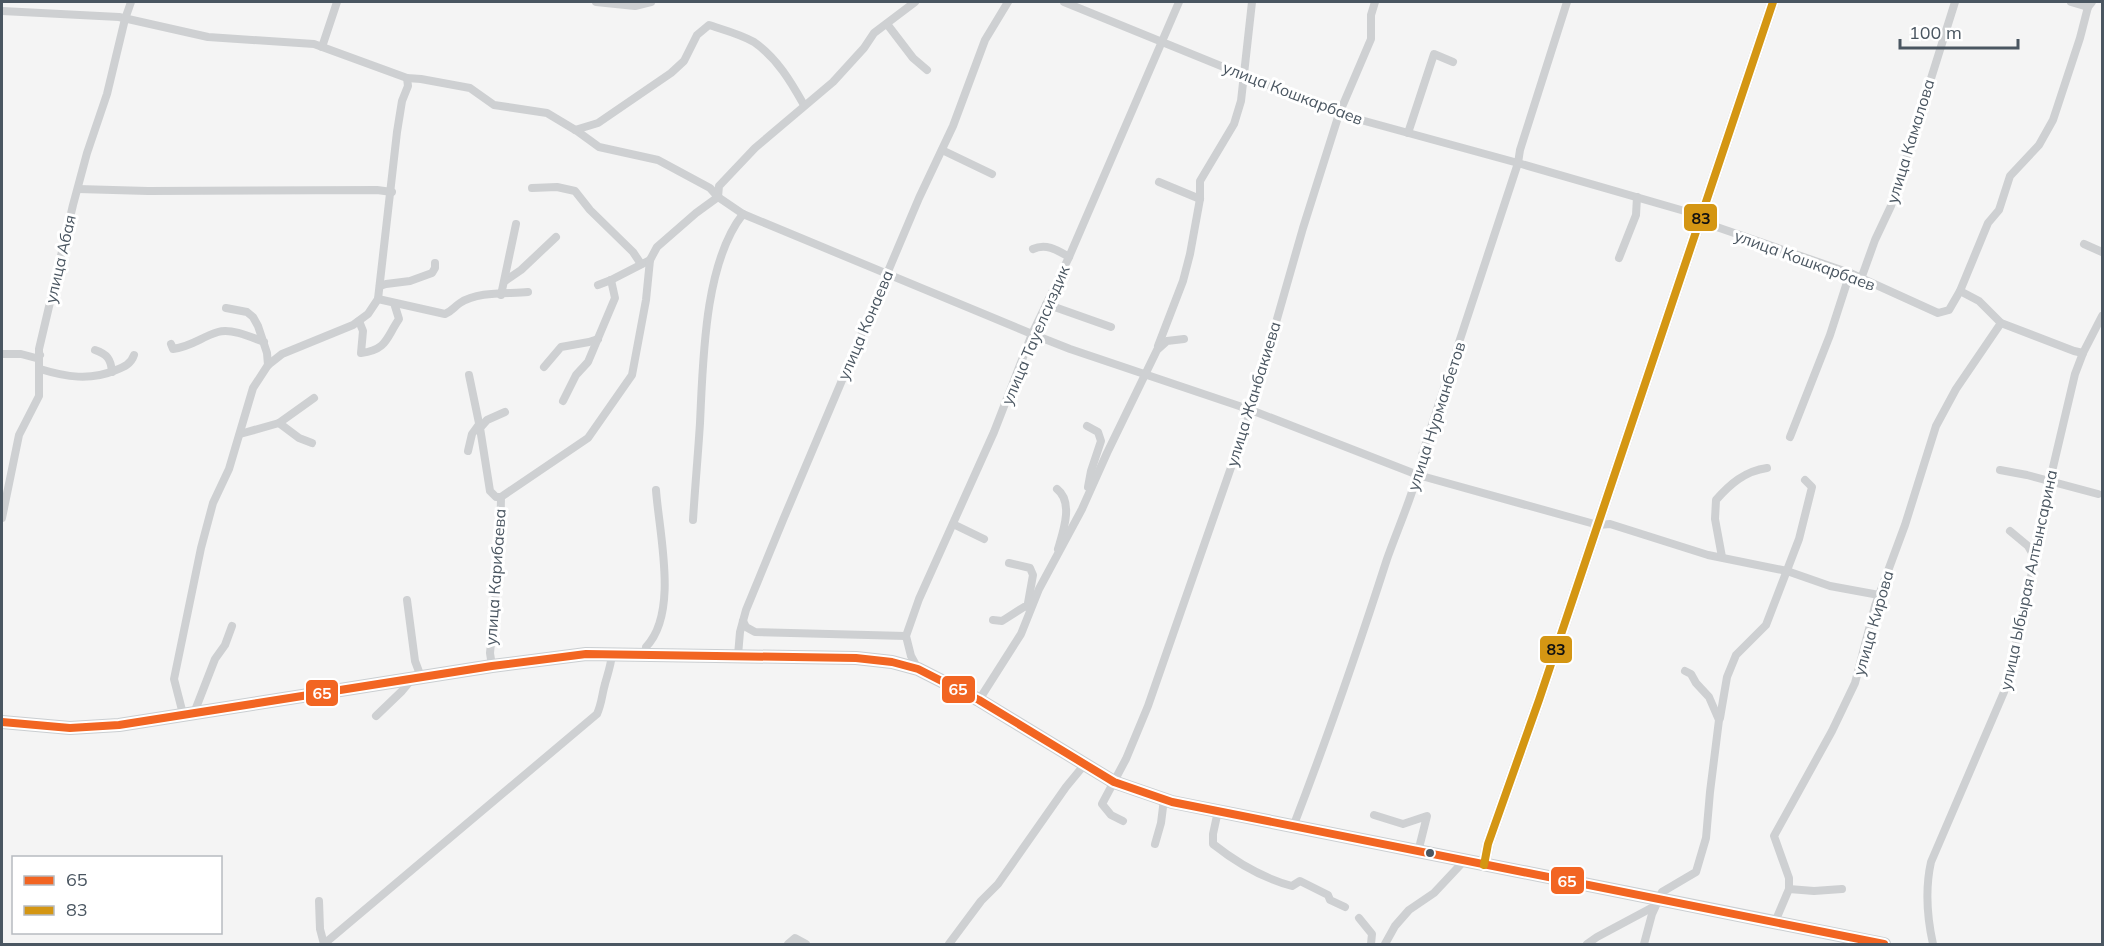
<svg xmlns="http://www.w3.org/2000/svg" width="2104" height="946" font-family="Mulish,sans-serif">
	<rect width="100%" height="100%" fill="#f4f4f4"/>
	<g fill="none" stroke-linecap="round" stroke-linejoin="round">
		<g stroke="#ced0d2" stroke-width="8">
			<path d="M596,2L635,6L651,2"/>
			<path d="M1064,2L1339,114L1518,163L1688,212L1700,217L1708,224L1850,273L1938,313L1949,310L1960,291L1988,223L1999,210L2010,176L2039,145L2053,120L2080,38L2088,7L2092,2"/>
			<path d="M2071,2L2088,7"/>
			<path d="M2,11L119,17L208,37L314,44L407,78L421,79L470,88L494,105L547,113L577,131L599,147L658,160L710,188L718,197L743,214L1032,334L1070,349L1251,410L1418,475L1598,525L1610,524L1708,555L1787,571L1830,586L1879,595"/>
			<path d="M887,24L913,58L927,70"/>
			<path d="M322,47L337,2"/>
			<path d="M575,130L598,123L671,73L684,61L697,35L709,25C724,30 740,34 754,42C777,58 791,82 804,105"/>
			<path d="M1408,133L1434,54L1453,62"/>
			<path d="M942,150L992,174"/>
			<path d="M1159,182L1200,199"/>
			<path d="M532,188L557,187L575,191L590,210L633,252L641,264"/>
			<path d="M78,189L148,191L377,190L392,192"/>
			<path d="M718,197L719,186L755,148L833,82L864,48L874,33L915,2"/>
			<path d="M2084,244L2102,252"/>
			<path d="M1033,249C1046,243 1057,250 1069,257"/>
			<path d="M1619,258L1636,215L1637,197"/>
			<path d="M1861,279L1875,240L1891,206L1955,2"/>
			<path d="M505,281L521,270L556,237"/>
			<path d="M598,285L611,280L650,260L657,247L696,213L718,197"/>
			<path d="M380,286L386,284L410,281L432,273L435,268V263"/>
			<path d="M1960,291L1979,301L2001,323L2074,351L2083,353"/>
			<path d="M501,295L516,224"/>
			<path d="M378,299L445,314C452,311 454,307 460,303C478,291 507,294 528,292"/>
			<path d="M1046,304L1111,327"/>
			<path d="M226,308L247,312L253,317L258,326L267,353L268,365"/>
			<path d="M359,321L363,331L361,353C387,350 386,338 399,319L394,303"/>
			<path d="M171,344L173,349C193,346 201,337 218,332C231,328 251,337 264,342"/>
			<path d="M1158,346L1183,281L1190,254L1200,199V181L1234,124L1241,101L1252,2"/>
			<path d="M95,350C107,354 111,359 112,372"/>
			<path d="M2,354H21L36,358L40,355"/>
			<path d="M544,367L561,347L589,342L598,339"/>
			<path d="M40,369C66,377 90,381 116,370C124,367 131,364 134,355"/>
			<path d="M469,375L480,428"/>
			<path d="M563,401L576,375L588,362L615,298L611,280"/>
			<path d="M279,423L314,398"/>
			<path d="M1087,426L1098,432L1101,441L1091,471L1088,487"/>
			<path d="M240,434L279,423L299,438L312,443"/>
			<path d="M1790,437L1830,335L1850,273"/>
			<path d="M468,451L472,434L480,423"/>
			<path d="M2000,470L2027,475L2098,494"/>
			<path d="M1057,489C1074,502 1063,532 1058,549"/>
			<path d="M501,497H496L490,491L480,428L487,420L505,412"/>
			<path d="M2,518L19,435L39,396V349L73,205L87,153L107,94L125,19L131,2"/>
			<path d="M693,520C695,487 698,455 700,423C703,362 704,263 743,214"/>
			<path d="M953,524L984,539"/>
			<path d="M2010,531L2028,546L2035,558"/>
			<path d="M1722,557L1715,519L1716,500C1730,484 1745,471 1767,468"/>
			<path d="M407,600L415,661L421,677"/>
			<path d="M993,620L1002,621L1024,607L1031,606L1028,603L1033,575L1030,568L1009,563"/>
			<path d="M743,621L746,627L755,632L906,636"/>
			<path d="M645,654L646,647C679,613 659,533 656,490"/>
			<path d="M738,655L740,632L746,610L783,520L919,198L953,126L985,40L1008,2"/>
			<path d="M492,666L490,653L500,551L501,497L588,438L632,375L646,300L650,260"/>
			<path d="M918,669L911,656L906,636L919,599L994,432L1032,334L1069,257L1179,2"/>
			<path d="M979,700L1021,634L1039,589L1082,509L1107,453L1157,350L1167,341L1184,339"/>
			<path d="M194,713L215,659L225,645L232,626"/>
			<path d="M183,714L174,679L201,548L213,503L229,469L253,388L268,365L282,354L353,325L368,314L378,299L397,132L402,101L408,86L407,78"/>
			<path d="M376,716L402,691L412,679"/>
			<path d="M1720,718L1727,677L1736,655L1766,625L1799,539L1812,487L1805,480"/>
			<path d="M1218,811L1213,834V844C1237,863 1262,878 1292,886L1300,881L1328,895L1330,900L1345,907"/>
			<path d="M1374,815L1403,824L1427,816L1418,852"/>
			<path d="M1123,821L1111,815L1102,804L1126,759L1148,706L1251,410L1303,228L1339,114L1371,39V15L1375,2"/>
			<path d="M1293,827C1327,739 1358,649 1387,559C1399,525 1415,491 1422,455L1518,163L1520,150L1567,2"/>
			<path d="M1155,844L1161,823L1164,799"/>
			<path d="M1789,889L1814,891L1842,889"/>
			<path d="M319,901L320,929L324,944L597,714C602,703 602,694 605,684C608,673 611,665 612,654"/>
			<path d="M1359,918L1372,934L1371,944"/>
			<path d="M1775,922L1789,889V878L1774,836L1832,731L1855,683L1875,606L1905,525L1936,426L1956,389L2001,323"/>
			<path d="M788,944L795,938L806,944"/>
			<path d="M949,944L981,901L998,884L1066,787L1085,764"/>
			<path d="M1385,944L1395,926L1409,910L1434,893L1464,861"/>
			<path d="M1587,944L1597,937L1655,906"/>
			<path d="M1644,944L1652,914L1662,892L1696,872L1706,838L1710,792L1719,720L1709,697L1696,683L1691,674L1685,671"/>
			<path d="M1933,944C1927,917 1925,889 1931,862L2004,692L2029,587L2050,480L2075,374L2083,353L2102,316"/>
		</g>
		<path stroke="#ced0d4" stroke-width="12" d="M1484,865L1488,844L1539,700L1773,2"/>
		<path stroke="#caced1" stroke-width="14" d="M2,722L70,728L119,725L492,666L586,654L856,658L892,662L918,669L979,700L1114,782L1172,802L1884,944"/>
		<defs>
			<path id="bus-1" d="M2,722L70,728L119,725L492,666L586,654L856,658L892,662L918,669L979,700L1114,782L1172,802L1884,944"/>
			<path id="bus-2" d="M1484,865L1488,844L1539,700L1773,2"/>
		</defs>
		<use href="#bus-1" stroke="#fff" stroke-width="12"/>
		<use href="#bus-2" stroke="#fff" stroke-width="12"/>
		<use href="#bus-1" stroke="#f26522" stroke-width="8"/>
		<use href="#bus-2" stroke="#d49613" stroke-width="8"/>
	</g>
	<circle fill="#4a5661" stroke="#fff" stroke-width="2" cx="1430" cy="853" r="5"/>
	<g text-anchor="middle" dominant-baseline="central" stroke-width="6" stroke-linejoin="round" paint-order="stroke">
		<g font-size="16" fill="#4a5661" stroke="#fff">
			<text transform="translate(1293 93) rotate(21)">улица Кошкарбаев</text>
			<text transform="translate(1910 141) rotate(-73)">улица Камалова</text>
			<text transform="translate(60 259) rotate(-77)">улица Абая</text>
			<text transform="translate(1805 260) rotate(20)">улица Кошкарбаев</text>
			<text transform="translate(865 325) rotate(-67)">улица Конаева</text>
			<text transform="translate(1035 335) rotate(-67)">улица Тауелсиздик</text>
			<text transform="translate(1253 394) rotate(-73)">улица Жанбакиева</text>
			<text transform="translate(1436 416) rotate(-72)">улица Нурманбетов</text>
			<text transform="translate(495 577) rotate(-86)">улица Карибаева</text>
			<text transform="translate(2028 580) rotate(-78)">улица Ыбырая Алтынсарина</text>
			<text transform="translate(1873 623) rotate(-74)">улица Кирова</text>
		</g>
	</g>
	<g stroke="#fff" stroke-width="2">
		<rect x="1683" y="203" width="35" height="29" rx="6" fill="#d49613"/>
		<rect x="1539" y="635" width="34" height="29" rx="6" fill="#d49613"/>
		<rect x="941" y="675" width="35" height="29" rx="6" fill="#f26522"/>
		<rect x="305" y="679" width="34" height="28" rx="6" fill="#f26522"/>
		<rect x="1550" y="866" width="35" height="29" rx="6" fill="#f26522"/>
	</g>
	<g font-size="16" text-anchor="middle" font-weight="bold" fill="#fff">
		<text x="958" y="695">65</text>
		<text x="322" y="699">65</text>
		<text x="1567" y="887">65</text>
	</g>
	<g font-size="16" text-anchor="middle" font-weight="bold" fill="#111">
		<text x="1701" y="224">83</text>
		<text x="1556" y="655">83</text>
	</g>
	<rect width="2104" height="946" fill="none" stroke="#4a5661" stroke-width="6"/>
	<rect x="12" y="856" width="210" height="78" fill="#ffffff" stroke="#b7bbc0" stroke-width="1.5"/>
	<rect x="24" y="876" width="30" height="9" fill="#f26522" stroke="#b7bbc0" stroke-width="1.5"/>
	<text x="66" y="886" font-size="18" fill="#4a5661">65</text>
	<rect x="24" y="906" width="30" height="9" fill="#d49613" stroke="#b7bbc0" stroke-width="1.5"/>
	<text x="66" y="916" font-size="18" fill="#4a5661">83</text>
	<path d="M1900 39v9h118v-9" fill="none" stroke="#4a5661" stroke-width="3"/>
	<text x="1909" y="39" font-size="18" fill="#4a5661" stroke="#ffffff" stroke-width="4.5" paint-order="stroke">100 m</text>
</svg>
